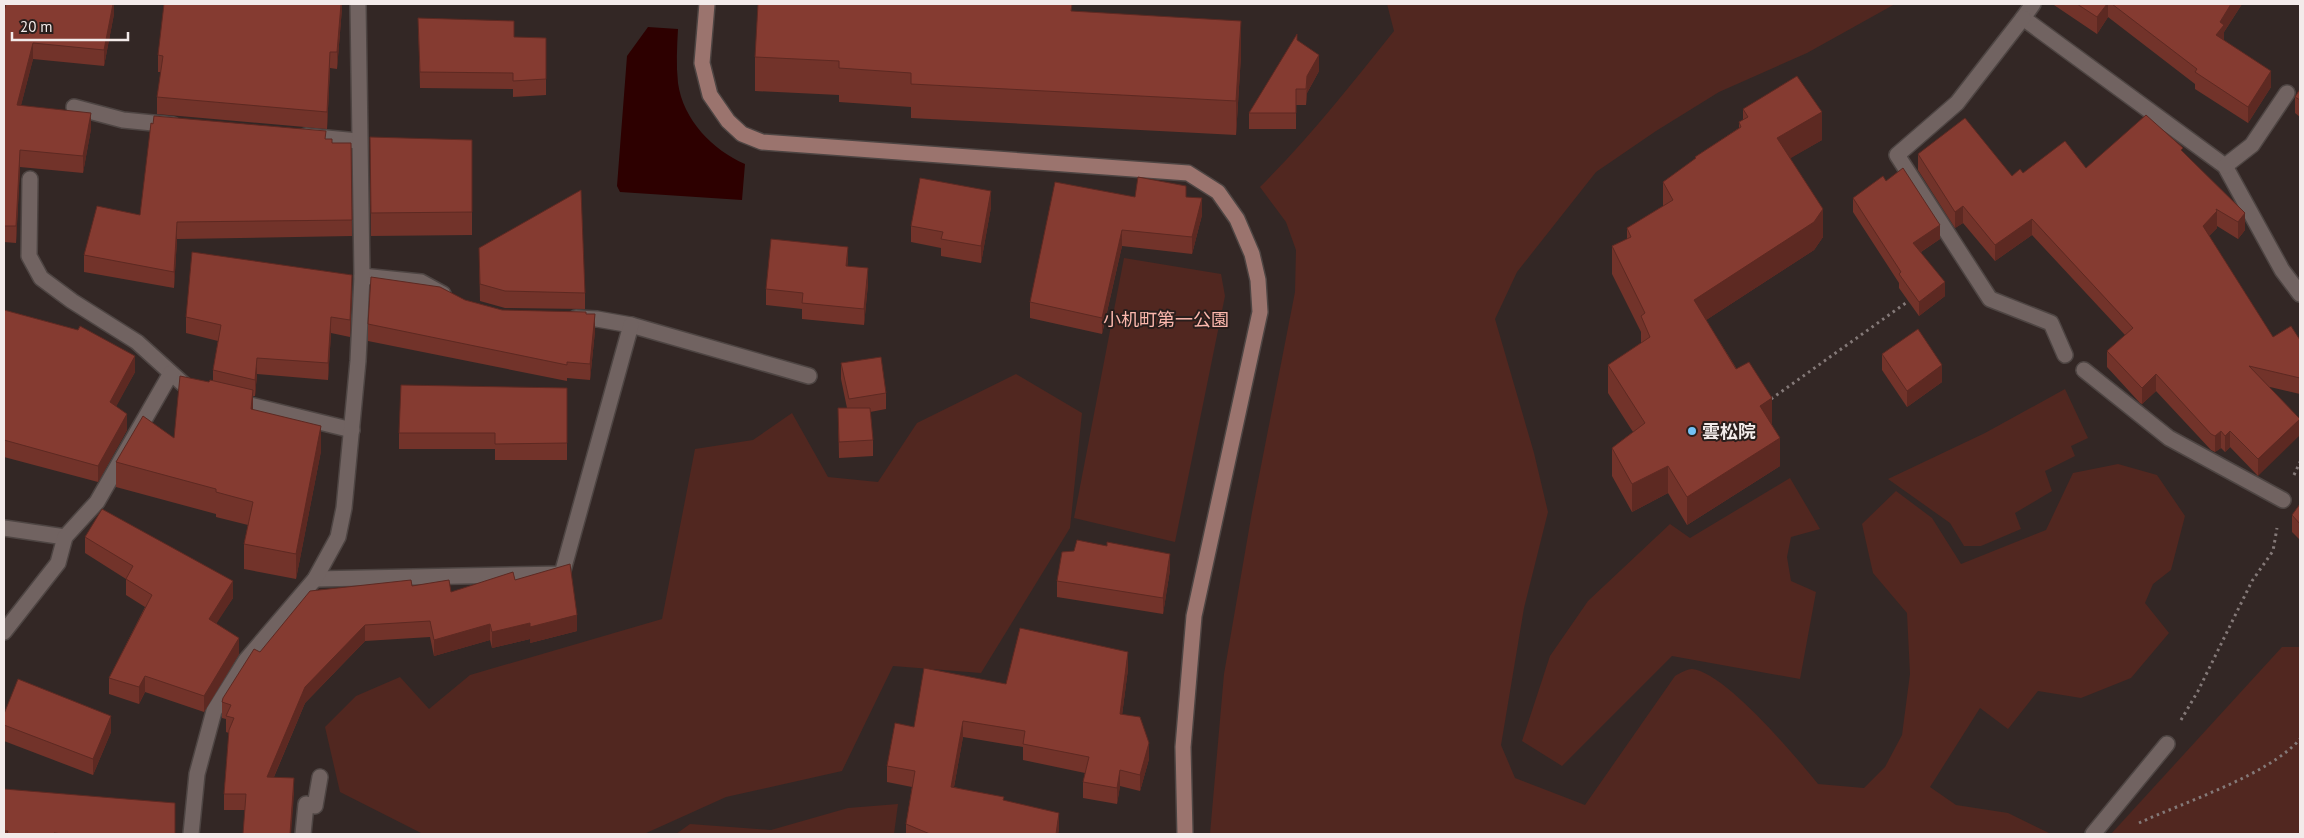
<svg xmlns="http://www.w3.org/2000/svg" width="2304" height="838" font-family="'PT Sans','Noto Sans JP',sans-serif">
	<rect width="100%" height="100%" fill="#332725"/>
	<g fill="#512720">
		<path d="M1387,4H1895L1807,53L1719,92L1656,131L1596,172L1517,272L1495,319L1534,453L1548,512L1524,608L1501,745L1515,778L1585,805L1675,676C1680,673 1687,669 1692,669C1725,672 1796,757 1818,784L1864,788L1885,767L1902,735L1910,674L1907,613L1873,573L1862,524L1896,491L1932,518L1961,564L2046,530L2073,473L2118,464L2157,475L2185,516L2171,570L2153,584L2145,603L2169,633L2131,678L2081,698L2038,691L2008,729L1980,708L1930,787L1956,805L2008,813L2051,834H1210L1224,674L1252,512L1295,292L1296,250L1286,222L1260,187C1309,138 1351,85 1394,31Z"/>
		<path d="M1124,258L1221,274L1225,296L1175,542L1074,518Z"/>
		<path d="M1016,374L1082,413L1070,528L981,673L893,666L842,771L726,797L644,834H423L340,792L325,727L356,696L400,677L429,709L470,675L662,619L695,449L753,440L792,413L828,477L878,482L917,423Z"/>
		<path d="M2065,389L2088,438L2071,446L2075,456L2045,471L2052,491L2015,513L2021,529L1981,546H1964L1950,523L1888,479L1985,433Z"/>
		<path d="M1790,478L1820,529L1791,537L1787,557L1791,581L1816,592L1800,679L1672,656L1562,766L1522,741L1550,656L1588,601L1670,524L1690,538Z"/>
		<path d="M2282,647H2300V834H2111Z"/>
		<path d="M898,804L894,834H676L690,824L771,830L848,808Z"/>
	</g>
	<path fill="#2d0000" d="M648,27L678,29C677,47 676,65 678,83C683,120 713,150 745,164L742,200L620,192L617,186L627,56Z"/>
	<g fill="none" stroke-linecap="round" stroke-linejoin="round">
		<defs>
			<path id="lane" d="M303,834L306,804L315,806L320,777"/>
			<g id="street">
				<path d="M2033,4L2023,18L2225,166L2282,270L2300,294"/>
				<path d="M2023,18L1957,103L1897,155L1990,299L2051,323L2065,355"/>
				<path d="M74,107L123,120L173,125"/>
				<path d="M306,136L358,141"/>
				<path d="M2225,166L2252,145L2287,93"/>
				<path d="M30,179L29,256L41,278L72,301L137,342L190,390L195,391"/>
				<path d="M362,276L421,282L443,294"/>
				<path d="M576,318L597,319L631,325L809,376"/>
				<path d="M2084,370L2169,438L2283,500"/>
				<path d="M234,401L352,430"/>
				<path d="M4,528L65,537"/>
				<path d="M315,579L562,574L631,325"/>
				<path d="M4,632L58,563L65,537L97,502L171,373"/>
				<path d="M191,834L197,774L214,711L246,660L315,579L338,537L344,508L358,361L362,276L358,4"/>
				<path d="M2093,834L2167,744"/>
			</g>
			<path id="secondary" d="M707,4L702,63L710,95L728,121L742,134L762,142L1188,173L1218,192L1237,219L1252,254L1258,280L1260,312L1194,616L1183,747L1185,834"/>
		</defs>
		<use href="#lane" stroke="#4e4543" stroke-width="18"/>
		<use href="#street" stroke="#4e4543" stroke-width="18"/>
		<use href="#secondary" stroke="#4e4543" stroke-width="18"/>
		<g stroke="#847978" stroke-width="3" stroke-dasharray="2.5 4" stroke-linecap="butt">
			<path d="M1771,399L1910,300"/>
			<path d="M2294,475L2300,462"/>
			<path d="M2181,720L2198,691L2252,581L2273,551L2277,528"/>
			<path d="M2139,823C2184,802 2269,775 2300,739"/>
		</g>
		<use href="#lane" stroke="#716361" stroke-width="15"/>
		<use href="#street" stroke="#716361" stroke-width="15"/>
		<use href="#secondary" stroke="#9b746e" stroke-width="15"/>
	</g>
	<g fill="#72332a">
		<path d="M114,4V14L104,66L33,59L21,105L91,129L83,173L20,167L16,243L4,242V11Z"/>
		<path d="M2054,4H2242L2224,32V40L2271,87L2248,123L2195,89V84L2108,17L2097,34L2054,5Z"/>
		<path d="M342,8L337,69L330,68L327,129L157,114V97L161,72H158V55Z"/>
		<path d="M1072,11L1241,55L1236,135L911,118V107L839,102V95L755,91V57Z"/>
		<path d="M418,18L514,37L546,38V95L513,97V89L420,88Z"/>
		<path d="M1297,40L1319,71L1307,93L1306,105H1296V129H1249V113Z"/>
		<path d="M2300,89V117L2295,113V97Z"/>
		<path d="M1743,109L1822,140L1790,158L1823,237L1814,250L1706,320L1772,425L1780,466L1687,525L1668,493L1632,512L1612,476V448L1633,432L1608,393V365L1641,343V332L1612,274V246L1627,239V228L1663,206V182L1695,159V157L1739,128V122L1743,120Z"/>
		<path d="M326,139L332,143H351L352,236L177,239L174,288L84,272V255L140,215Z"/>
		<path d="M472,140V235L371,236L370,160Z"/>
		<path d="M2183,152L2245,230L2238,239L2217,226V228L2209,236L2273,337L2300,340V394L2270,387L2258,476L2230,447L2225,452L2221,448L2215,452L2211,450L2156,391L2142,404L2140,403L2107,367V351L2125,335L2032,235L1995,261L1963,223L1955,228L1918,170V154L2012,176L2023,173L2086,168Z"/>
		<path d="M1886,181L1940,239L1921,252L1945,296L1919,316L1899,288V283L1853,212V198Z"/>
		<path d="M1135,197H1186L1202,215L1192,254L1122,246L1102,334L1030,318V302Z"/>
		<path d="M991,207L981,263L941,256V248L911,242V226Z"/>
		<path d="M479,248L585,293V309L505,308L480,301Z"/>
		<path d="M848,266L868,284L864,325L802,319V309L766,305V289Z"/>
		<path d="M352,291L350,337L331,333L328,380L257,374L255,396H253V410L321,451L296,579L244,569V544L248,525L216,517V514L116,487V462L174,438L209,382L213,380V370L218,341L186,333V317Z"/>
		<path d="M465,300L502,310L586,314L595,331L590,380L567,378V381L368,341V324Z"/>
		<path d="M4,310L78,330L135,372L116,406L127,430L98,482L4,457Z"/>
		<path d="M1882,354L1942,382L1907,407L1882,370Z"/>
		<path d="M841,363L886,393V409L870,412L873,440V456L839,458L838,408H847L841,379Z"/>
		<path d="M567,388V460H495V449H399V433Z"/>
		<path d="M2300,504V540L2292,532V515Z"/>
		<path d="M85,537L233,598L216,623L239,654L204,712L145,692L139,704L109,694V678L145,607L126,595V579L85,553Z"/>
		<path d="M1170,570L1163,614L1057,597V581Z"/>
		<path d="M515,580L577,631L530,643V639L492,648L490,640L434,656L430,637L365,641L305,703L274,777L294,795L245,810H224V794L229,733L226,732V719L222,718V702L260,652L412,586L451,592Z"/>
		<path d="M1128,669L1122,715L1149,759L1140,791L1120,786L1117,804L1083,798V782L1085,773L1023,760V747L963,737L954,787L1004,800L1059,829L1058,834H906V824L912,787L887,782V766L914,727L1006,684Z"/>
		<path d="M4,714L111,732L93,775L4,741Z"/>
		<path d="M4,789L175,834H4Z"/>
	</g>
	<g fill="#5d2922">
		<path d="M113,4H114V14L104,66V50Z"/>
		<path d="M341,4H342V8L337,69V52Z"/>
		<path d="M2107,4H2108V17L2097,34V17Z"/>
		<path d="M2231,4H2242L2224,32V42L2216,35L2220,22Z"/>
		<path d="M1241,21V55L1236,135V101Z"/>
		<path d="M33,43V59L17,121V105Z"/>
		<path d="M330,52V68L327,129V112Z"/>
		<path d="M1319,55V71L1307,93L1306,105L1307,76Z"/>
		<path d="M2271,71V87L2248,123V107Z"/>
		<path d="M1822,112V140L1777,166V138Z"/>
		<path d="M91,113V129L83,173V156Z"/>
		<path d="M20,150V167L16,243V226Z"/>
		<path d="M991,191V207L981,263V246Z"/>
		<path d="M1202,198V215L1192,254V237Z"/>
		<path d="M1963,206V223L1955,228V212Z"/>
		<path d="M1823,209V237L1814,250L1694,328V300Z"/>
		<path d="M2217,211V228L2203,242V226Z"/>
		<path d="M2245,213V230L2238,239V222Z"/>
		<path d="M2032,219V235L1995,261V245Z"/>
		<path d="M177,222V239L174,288V272Z"/>
		<path d="M1940,225V239L1913,257V243Z"/>
		<path d="M1122,230V246L1102,334V318Z"/>
		<path d="M848,247V263L846,282V266Z"/>
		<path d="M868,268V284L864,325V309Z"/>
		<path d="M352,275V291L350,337V320Z"/>
		<path d="M1945,282V296L1919,316V302Z"/>
		<path d="M595,314V331L590,380V364Z"/>
		<path d="M331,317V333L328,380V363Z"/>
		<path d="M135,356V372L110,418V402Z"/>
		<path d="M257,358V374L255,396V380Z"/>
		<path d="M1942,365V382L1907,407V391Z"/>
		<path d="M2156,374V391L2142,404V388Z"/>
		<path d="M253,390V415L251,409Z"/>
		<path d="M1772,398V426L1760,406Z"/>
		<path d="M127,414V430L98,482V466Z"/>
		<path d="M2300,419V435L2258,476V459Z"/>
		<path d="M321,426V451L296,579V554Z"/>
		<path d="M2221,431V448L2215,452V436Z"/>
		<path d="M2230,431V447L2225,452V436Z"/>
		<path d="M1780,438V466L1687,525V497Z"/>
		<path d="M1668,466V493L1632,512V484Z"/>
		<path d="M1170,554V570L1163,614V598Z"/>
		<path d="M233,581V598L209,635V619Z"/>
		<path d="M577,615V631L530,643V627Z"/>
		<path d="M530,623V639L492,648V632Z"/>
		<path d="M490,624V640L434,656V640Z"/>
		<path d="M365,625V641L305,703L267,793V777L305,687Z"/>
		<path d="M239,638V654L204,712V696Z"/>
		<path d="M1128,652V669L1120,731V714Z"/>
		<path d="M145,676V692L139,704V687Z"/>
		<path d="M111,716V732L93,775V759Z"/>
		<path d="M963,721V737L951,803V787Z"/>
		<path d="M1149,743V759L1140,791V775Z"/>
		<path d="M1120,770V786L1117,804V788Z"/>
		<path d="M294,778V795L291,834H290Z"/>
		<path d="M1059,813V829L1058,834H1056Z"/>
	</g>
	<g fill="#853b31" stroke="#5d2922">
		<path d="M6,4H113L104,50L33,43L17,105L91,113L83,156L20,150L16,226H4V11Z"/>
		<path d="M164,4H341L337,52H330L327,112L157,97L163,56L158,55Z"/>
		<path d="M758,4H1072L1071,11L1241,21L1236,101L911,84V73L839,68V61L755,57Z"/>
		<path d="M2077,4H2107L2097,17Z"/>
		<path d="M2112,4H2231L2220,22L2224,25L2216,35L2271,71L2248,107L2195,72L2197,69Z"/>
		<path d="M418,18L514,21V37L546,38V79L513,81V73L420,72Z"/>
		<path d="M1297,34V40L1319,55L1307,76L1306,89H1296V113H1249Z"/>
		<path d="M1797,76L1822,112L1777,138L1823,209L1814,222L1694,300L1736,369L1749,362L1772,398L1760,406L1780,438L1687,497L1668,466L1632,484L1612,448L1645,423L1608,365L1650,337L1641,316L1645,313L1612,246L1631,237L1627,228L1673,200L1663,182L1696,158L1695,157L1741,127L1739,122L1748,117L1743,109Z"/>
		<path d="M2300,89V100L2295,97Z"/>
		<path d="M2146,115L2183,148L2181,150L2245,213L2238,222L2216,209L2217,211L2203,226L2273,337L2291,326L2300,340V378L2249,366L2300,419L2258,459L2230,431L2225,436L2221,431L2215,436L2211,434L2156,374L2142,388L2140,386L2107,351L2133,328L2032,219L1995,245L1963,206L1955,212L1918,154L1965,118L2012,176L2020,169L2023,173L2065,141L2086,168Z"/>
		<path d="M154,116L326,131L325,139H332V143H351L352,220L177,222L174,272L84,255L97,206L140,215L151,123L153,124Z"/>
		<path d="M370,137L472,140V212L371,213Z"/>
		<path d="M1903,168L1940,225L1913,243L1945,282L1919,302L1899,274L1901,272L1853,198L1883,176L1886,181Z"/>
		<path d="M1138,177L1186,186V197L1202,198L1192,237L1122,230L1102,318L1030,302L1055,182L1135,197Z"/>
		<path d="M920,178L991,191L981,246L941,239L943,232L911,226Z"/>
		<path d="M581,190L585,293L505,291L480,284L479,248Z"/>
		<path d="M771,239L848,247L846,266L868,268L864,309L802,303L803,293L766,289Z"/>
		<path d="M192,252L352,275L350,320L331,317L328,363L257,358L255,380L213,370L221,325L186,317Z"/>
		<path d="M371,277L440,287L465,300L502,310L586,312V314H595L590,364L567,362V365L368,324Z"/>
		<path d="M4,310L78,330L80,326L135,356L110,402L127,414L98,466L4,440Z"/>
		<path d="M1918,329L1942,365L1907,391L1882,354Z"/>
		<path d="M881,357L886,393L849,399L841,363Z"/>
		<path d="M180,376L209,382L210,380L253,390L251,409L321,426L296,554L244,544L253,502L216,492V489L116,462L143,416L174,438Z"/>
		<path d="M401,385L567,388V443L495,444V433H399Z"/>
		<path d="M838,408H870L873,440L839,442Z"/>
		<path d="M2300,504V524L2292,515Z"/>
		<path d="M102,509L233,581L209,619L239,638L204,696L145,676L139,687L109,678L152,595L126,579L133,566L85,537Z"/>
		<path d="M1077,540L1107,546V542L1170,554L1163,598L1057,581L1062,552L1074,551Z"/>
		<path d="M570,564L577,615L530,627V623L492,632L490,624L434,640L430,621L365,625L305,687L267,777L294,778L290,834H243L246,794H224L229,730L234,718L226,716L231,705L222,702L223,698L254,649L260,652L310,591L411,580L412,586L449,580L451,592L513,572L515,580Z"/>
		<path d="M1020,628L1128,652L1120,714L1140,717L1149,743L1140,775L1120,770L1117,788L1083,782L1089,757L1023,744L1025,731L963,721L951,787L1004,797L1003,800L1059,813L1056,834H930L906,824L915,771L887,766L895,723L914,727L924,668L1006,684Z"/>
		<path d="M18,679L111,716L93,759L4,725V714Z"/>
		<path d="M4,789L175,803V834H63L54,833V834H7L8,831H4Z"/>
	</g>
	<circle fill="#73c1f6" stroke="#291e1c" stroke-width="2" cx="1692" cy="431" r="5"/>
	<g text-anchor="middle" dominant-baseline="central" stroke-width="4" stroke-linejoin="round" paint-order="stroke">
		<g font-size="18" fill="#fcb8ad" stroke="#291e1c">
			<text x="1166" y="319">小机町第一公園</text>
		</g>
		<g font-size="18" font-weight="bold" fill="#f3ebea" stroke="#291e1c" text-anchor="start">
			<text x="1702" y="431">雲松院</text>
		</g>
	</g>
	<rect width="2304" height="838" fill="none" stroke="#f3ebea" stroke-width="10"/>
	<path d="M12 32v8h116v-8" fill="none" stroke="#f3ebea" stroke-width="2.5"/>
	<text x="20" y="32" font-size="15" fill="#f3ebea" stroke="#291e1c" stroke-width="4" paint-order="stroke">20 m</text>
</svg>
